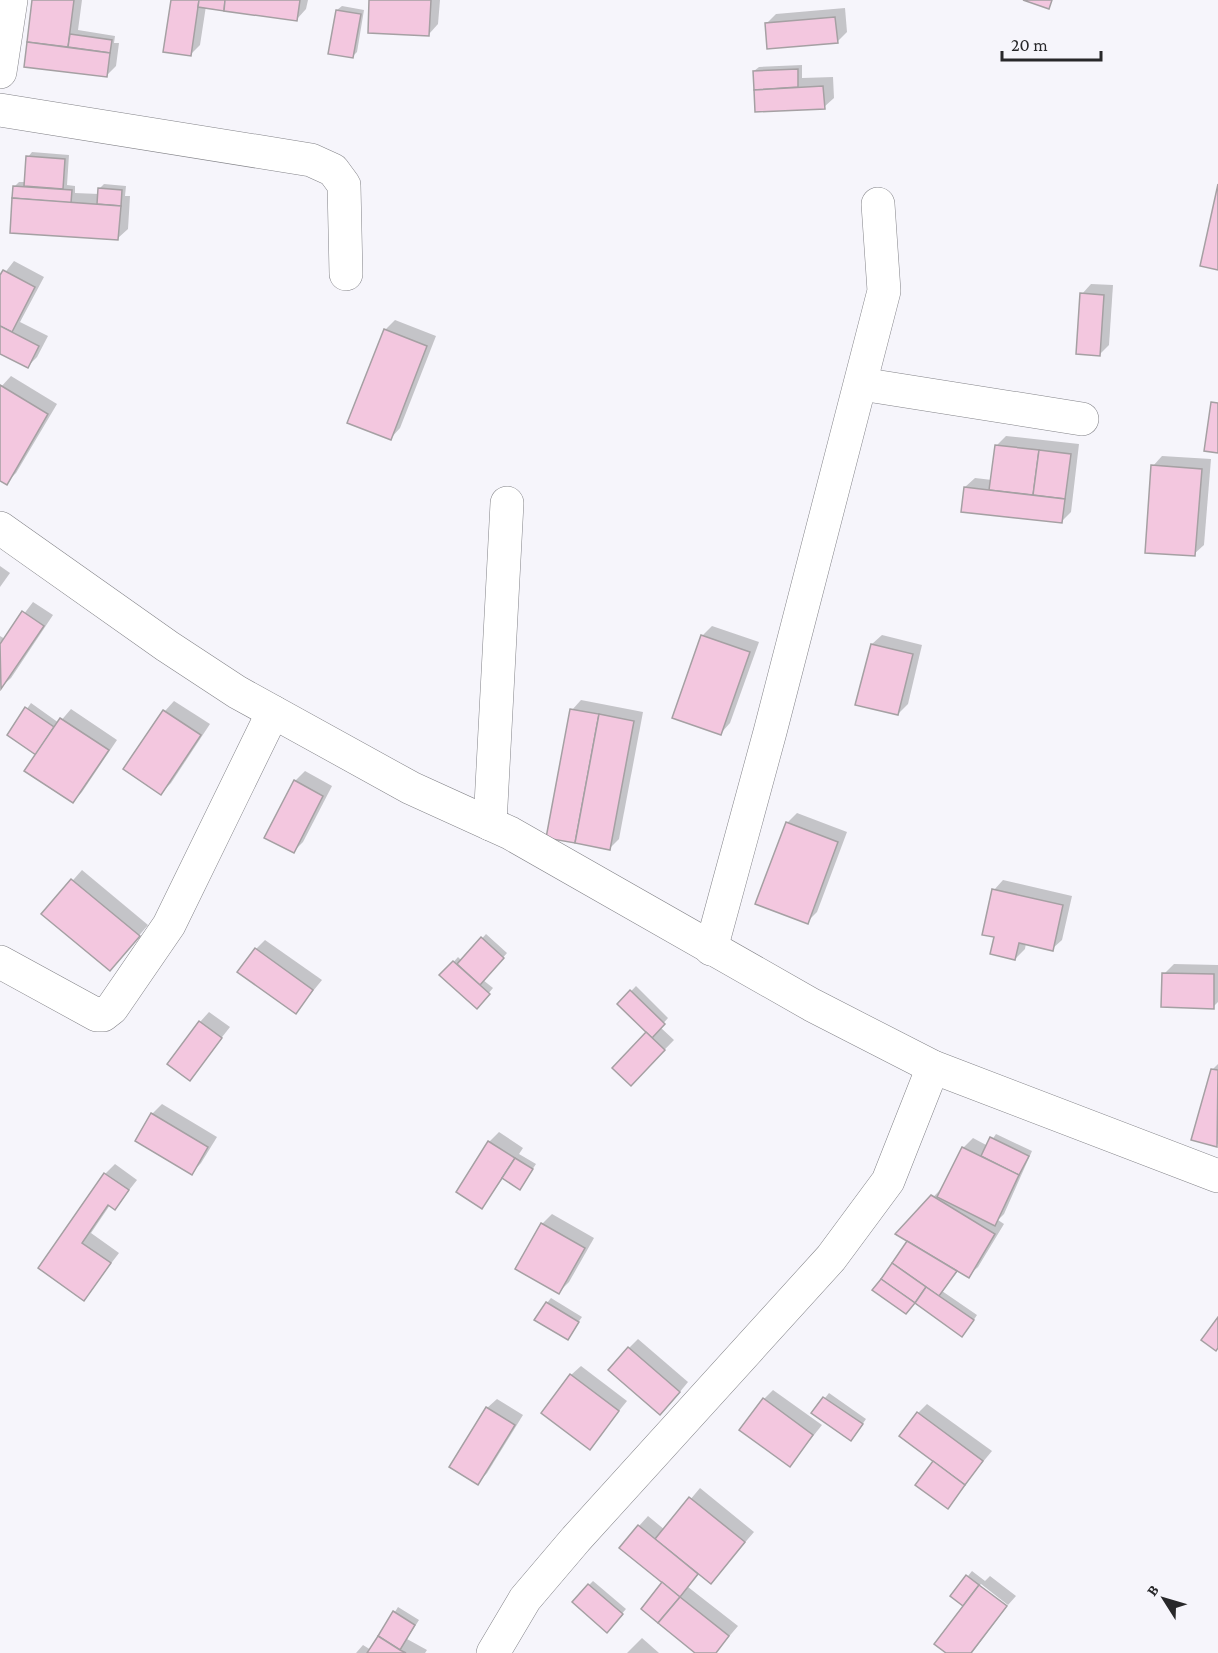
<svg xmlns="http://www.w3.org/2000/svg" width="1218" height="1653" font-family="'Crimson Pro',serif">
	<rect width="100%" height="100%" fill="#f6f5fb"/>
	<g fill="#0003">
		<path d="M34,0H82L78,30L115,36L114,43H119L116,66L106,76L26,65Z"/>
		<path d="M173,0H308L306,9L297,19L206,6L200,45L190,55Z"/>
		<path d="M371,0H440L438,24L429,34Z"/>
		<path d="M342,6L364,10L357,52L353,56L337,10Z"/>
		<path d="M845,8L847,32L837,42L766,24L776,14Z"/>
		<path d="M802,65V78L833,77L834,98L824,107L756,111L754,71L759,67Z"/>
		<path d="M32,152L69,155L67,185L75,186V193L99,194V189L104,184L126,186L125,196H130L128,229L118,238L15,186L19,182H26L28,157Z"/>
		<path d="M14,261L44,277L20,322L48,336L37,357L27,367L0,353V279Z"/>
		<path d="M1091,284L1113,285L1109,345L1100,354L1082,294Z"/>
		<path d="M395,320L436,336L400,428L391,438L385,330Z"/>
		<path d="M11,376L57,404L16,473L6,483L0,479V388Z"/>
		<path d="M1006,436L1079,444L1071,512L1061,522L965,487L975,478L992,480L996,446Z"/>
		<path d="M1162,456L1211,459L1204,545L1194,554L1153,466Z"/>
		<path d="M0,566L10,573L0,587Z"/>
		<path d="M33,602L53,615L11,678L1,687L0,636L5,639Z"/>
		<path d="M712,626L759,642L730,723L721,733L702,636Z"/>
		<path d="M882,635L922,645L908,704L898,714L872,644Z"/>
		<path d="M581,700L643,712L619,839L610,848L572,710Z"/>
		<path d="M174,701L210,724L171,783L161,793L125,769L165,711Z"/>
		<path d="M31,703L59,723L71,709L117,740L82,792L73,802L37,754L9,735Z"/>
		<path d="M305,771L332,786L303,842L294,851L295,781Z"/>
		<path d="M797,813L847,832L817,912L807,922L787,823Z"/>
		<path d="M82,870L148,925L119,959L44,913Z"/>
		<path d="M1003,880L1072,896L1062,940L1052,949L1026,943L1025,949L1015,959L996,936L994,890Z"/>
		<path d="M486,934L507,953L483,980L493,988L481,1002L442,975L458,957L462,961Z"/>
		<path d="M265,940L322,980L296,1012L256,949Z"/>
		<path d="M1174,964L1218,965V1002L1213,1007L1164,974Z"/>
		<path d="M636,986L668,1018L660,1027L674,1040L631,1084L648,1032L619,1004Z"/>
		<path d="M209,1012L230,1027L189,1079L200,1022Z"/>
		<path d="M1218,1064V1144L1216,1145L1213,1069Z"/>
		<path d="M162,1104L217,1137L201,1163L192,1173L152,1114Z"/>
		<path d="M499,1132L523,1148L519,1154L536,1164L520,1188L504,1177L482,1207L489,1142Z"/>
		<path d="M996,1134L1032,1151L1004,1214L998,1220L1004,1224L978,1267L968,1276L958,1271L942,1291L977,1315L967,1330L916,1302L875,1290L909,1241L897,1234L943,1187L963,1148L973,1138L988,1146Z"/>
		<path d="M115,1164L137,1180L115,1208L110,1205L91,1233L119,1253L84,1299L40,1268L105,1174Z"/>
		<path d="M552,1214L594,1238L569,1282L559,1292L542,1224Z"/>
		<path d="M551,1298L582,1317L567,1338L547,1303Z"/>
		<path d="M638,1339L688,1382L670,1404L629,1348Z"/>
		<path d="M581,1366L627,1401L589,1448L571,1375Z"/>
		<path d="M773,1390L822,1425L790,1465L764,1399Z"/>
		<path d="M829,1393L866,1419L855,1435L813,1413Z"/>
		<path d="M497,1399L523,1415L487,1473L478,1483L487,1408Z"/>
		<path d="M927,1404L992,1451L967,1481L918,1413Z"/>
		<path d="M700,1488L754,1532L711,1582L699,1573L688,1587L738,1626L715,1653H698L639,1526L648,1516L665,1530Z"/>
		<path d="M972,1571L985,1581L990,1576L1016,1596L1008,1605L981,1584L979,1586L1006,1608L972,1653H949L965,1606L952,1596Z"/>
		<path d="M593,1581L626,1609L611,1626L589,1585Z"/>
		<path d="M398,1607L419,1620L407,1639L427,1650L425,1653H356L363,1645L371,1650Z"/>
		<path d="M642,1638L659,1653H627Z"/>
	</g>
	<g fill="#f3c7df" stroke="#a5a0a3" stroke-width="1.5">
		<path d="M32,0H74L68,47L27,42Z"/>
		<path d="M171,0H199L191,56L163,52Z"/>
		<path d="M199,0H225L224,11L198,7Z"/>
		<path d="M225,0H300L297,21L224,11Z"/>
		<path d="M369,0H431L429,36L368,33Z"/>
		<path d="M1023,0H1052L1049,9Z"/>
		<path d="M336,10L361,14L353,58L328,54Z"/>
		<path d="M835,17L838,43L767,49L765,23Z"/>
		<path d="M70,34L112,40L110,53L68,47Z"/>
		<path d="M27,42L110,53L107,77L24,67Z"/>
		<path d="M798,69V87L754,90L753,71Z"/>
		<path d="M823,86L825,109L755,112L754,90Z"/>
		<path d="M26,156L65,159L63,189L24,186Z"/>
		<path d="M1218,184V270L1200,266Z"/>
		<path d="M13,186L72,190L71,203L12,198Z"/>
		<path d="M98,188L122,190L121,206L97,204Z"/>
		<path d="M12,198L121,206L118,240L10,233Z"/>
		<path d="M3,270L35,287L12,332L0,326V275Z"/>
		<path d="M1080,293L1104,295L1100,356L1076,354Z"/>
		<path d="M0,326L39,346L28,368L0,354Z"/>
		<path d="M384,329L427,346L391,440L347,423Z"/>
		<path d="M0,385L48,414L7,485L0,481Z"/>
		<path d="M1211,402L1218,403V453L1204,451Z"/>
		<path d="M995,445L1039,450L1033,495L989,490Z"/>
		<path d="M1039,450L1071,454L1065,499L1033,495Z"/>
		<path d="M1151,465L1202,469L1195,556L1145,553Z"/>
		<path d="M964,487L1065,499L1062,523L961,512Z"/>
		<path d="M22,611L44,626L1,689L0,644Z"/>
		<path d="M701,635L750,652L721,735L672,718Z"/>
		<path d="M871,644L913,654L898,715L855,705Z"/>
		<path d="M25,707L54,727L36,755L7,735Z"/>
		<path d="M570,709L599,714L575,843L546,838Z"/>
		<path d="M163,710L201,735L161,795L123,769Z"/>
		<path d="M599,714L634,721L610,850L575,843Z"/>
		<path d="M60,718L109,750L73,803L24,771Z"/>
		<path d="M294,780L323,796L294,853L264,838Z"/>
		<path d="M786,822L838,842L808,924L755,904Z"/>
		<path d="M71,879L140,936L110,971L41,914Z"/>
		<path d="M992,889L1063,905L1053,951L1019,943L1015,960L990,954L994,937L982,935Z"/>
		<path d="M481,937L504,958L480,985L457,964Z"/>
		<path d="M255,948L313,990L296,1014L237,972Z"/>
		<path d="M453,961L490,994L477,1009L439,975Z"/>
		<path d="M1162,973L1214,974V1009L1161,1007Z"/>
		<path d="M630,990L665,1024L652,1038L617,1004Z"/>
		<path d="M199,1021L222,1038L190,1081L167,1064Z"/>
		<path d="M646,1032L665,1050L631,1086L612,1068Z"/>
		<path d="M1211,1069L1218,1070L1217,1147L1191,1140Z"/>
		<path d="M151,1113L208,1147L192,1175L135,1141Z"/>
		<path d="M990,1137L1029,1156L1019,1175L981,1156Z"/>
		<path d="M488,1141L515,1158L482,1209L456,1192Z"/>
		<path d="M962,1147L1019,1175L995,1226L937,1197Z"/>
		<path d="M515,1158L533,1169L520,1190L502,1178Z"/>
		<path d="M104,1173L129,1190L115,1210L108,1205L82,1243L111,1263L84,1301L38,1268Z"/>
		<path d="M931,1195L995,1234L969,1278L895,1234Z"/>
		<path d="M541,1223L585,1248L559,1294L515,1269Z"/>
		<path d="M907,1241L957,1271L939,1296L892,1263Z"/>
		<path d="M892,1263L926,1287L915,1303L881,1279Z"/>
		<path d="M881,1279L915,1303L906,1314L872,1290Z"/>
		<path d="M926,1287L974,1320L962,1337L915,1303Z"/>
		<path d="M546,1302L579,1322L568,1340L534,1320Z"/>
		<path d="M1218,1317V1348L1216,1351L1201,1340Z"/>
		<path d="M628,1347L680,1392L660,1415L608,1370Z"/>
		<path d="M570,1374L619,1411L590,1450L541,1413Z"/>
		<path d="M823,1397L863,1424L851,1441L811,1413Z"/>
		<path d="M763,1398L813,1435L790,1467L739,1430Z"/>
		<path d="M486,1407L515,1425L478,1485L449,1467Z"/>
		<path d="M917,1412L983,1461L965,1485L899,1436Z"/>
		<path d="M933,1461L965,1485L948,1509L915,1485Z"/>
		<path d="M689,1497L745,1542L711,1584L655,1539Z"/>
		<path d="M638,1525L698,1574L680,1597L619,1548Z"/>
		<path d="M966,1575L979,1585L963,1606L950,1596Z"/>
		<path d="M662,1582L680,1597L658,1623L641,1609Z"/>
		<path d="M588,1584L623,1614L607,1633L572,1602Z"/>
		<path d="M979,1585L1007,1606L971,1653H946L934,1644Z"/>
		<path d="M680,1597L729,1636L716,1653H695L658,1623Z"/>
		<path d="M393,1611L415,1625L400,1650L378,1636Z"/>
		<path d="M378,1636L400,1650L406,1653H367Z"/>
	</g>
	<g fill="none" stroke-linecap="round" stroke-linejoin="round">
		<defs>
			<g id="minor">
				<path d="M0,72L11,0"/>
				<path d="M0,110L311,160L333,170L344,185L346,274"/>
				<path d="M861,384L1082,419"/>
				<path d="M0,528L167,646L237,692L411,788L510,833L812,1005L933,1067L1218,1176"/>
				<path d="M490,824L507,503"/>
				<path d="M711,949L770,732L884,291L878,204"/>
				<path d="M0,962L97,1015H103L112,1008L169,925L273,712"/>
				<path d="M493,1653L525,1599L576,1539L831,1258L888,1181L933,1067"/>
			</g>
		</defs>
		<use href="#minor" stroke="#838388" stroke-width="34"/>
		<use href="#minor" stroke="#fff" stroke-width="33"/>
	</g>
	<g transform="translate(1164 1599) rotate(307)" stroke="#f6f5fb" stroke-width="4.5" paint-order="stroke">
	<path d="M0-4.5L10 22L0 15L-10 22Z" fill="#28282a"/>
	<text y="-9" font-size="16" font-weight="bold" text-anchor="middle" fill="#28282a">B</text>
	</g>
	<path d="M1002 51v9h99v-9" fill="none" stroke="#28282a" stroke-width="3"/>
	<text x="1011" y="51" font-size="18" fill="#28282a" stroke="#f6f5fb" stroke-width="4.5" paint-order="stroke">20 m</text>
</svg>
